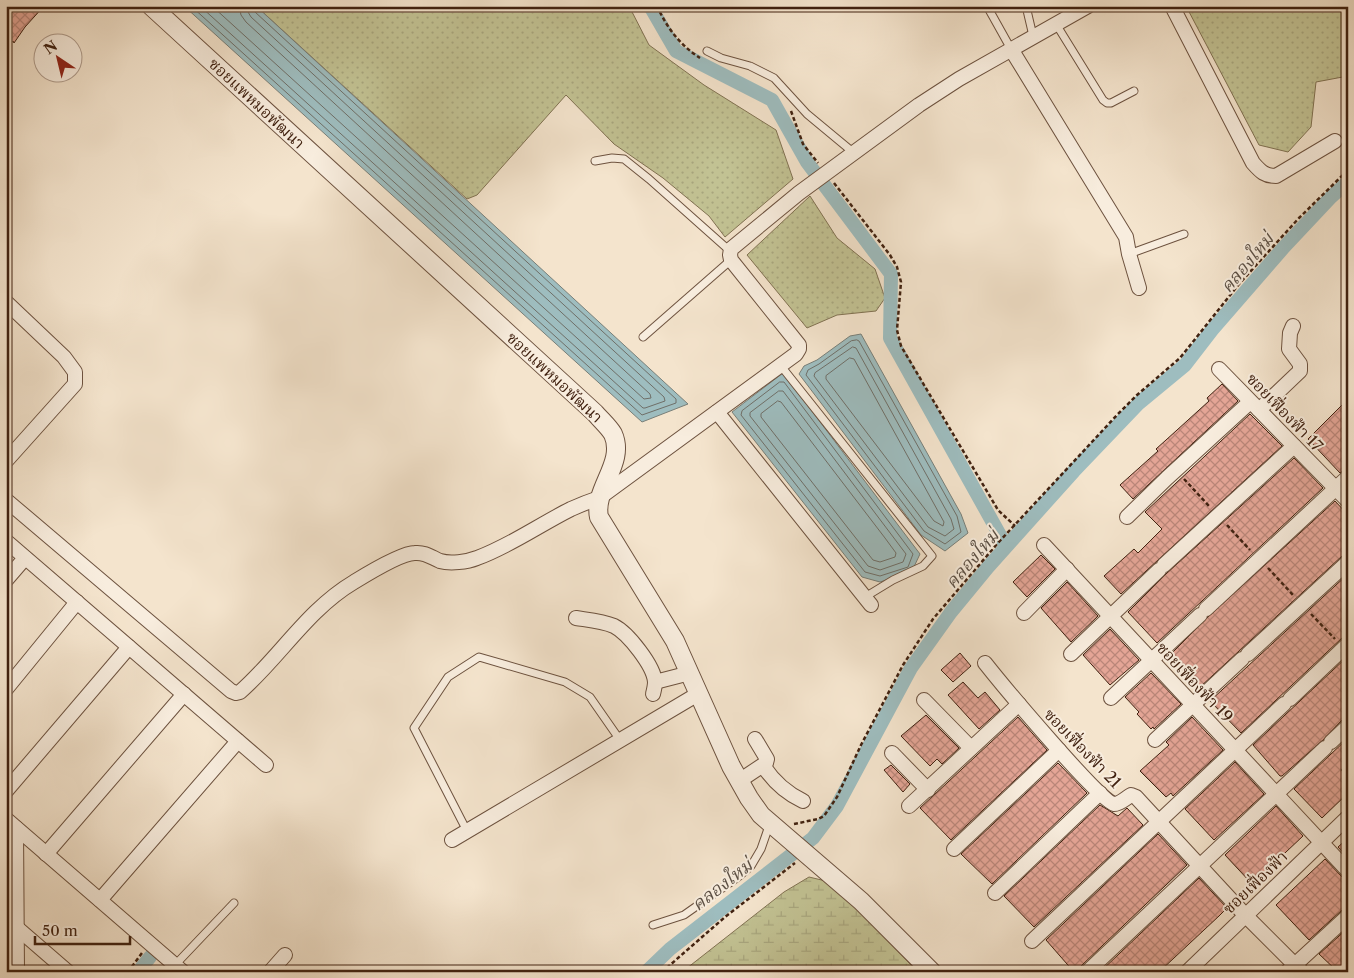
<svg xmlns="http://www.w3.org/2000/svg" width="1354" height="978" font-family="'Libre Caslon Text','Noto Serif Thai',serif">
	<defs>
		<pattern id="grass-dots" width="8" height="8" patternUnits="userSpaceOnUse" patternTransform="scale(1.25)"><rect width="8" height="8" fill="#c2c293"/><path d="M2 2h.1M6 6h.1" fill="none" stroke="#a8a67e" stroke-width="1.8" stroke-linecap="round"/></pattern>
		<pattern id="wetland-marsh" width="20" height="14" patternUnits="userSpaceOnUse" patternTransform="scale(1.25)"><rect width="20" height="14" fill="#c2c293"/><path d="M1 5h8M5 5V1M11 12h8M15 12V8" fill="none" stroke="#a8a67e"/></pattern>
		<pattern id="building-cross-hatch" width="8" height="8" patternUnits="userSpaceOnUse" patternTransform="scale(1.25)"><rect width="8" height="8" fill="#e4a596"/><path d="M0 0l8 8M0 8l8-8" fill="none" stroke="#ba8679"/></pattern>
	</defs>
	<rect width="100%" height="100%" fill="#f4e4cd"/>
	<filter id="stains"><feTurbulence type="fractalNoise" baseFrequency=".004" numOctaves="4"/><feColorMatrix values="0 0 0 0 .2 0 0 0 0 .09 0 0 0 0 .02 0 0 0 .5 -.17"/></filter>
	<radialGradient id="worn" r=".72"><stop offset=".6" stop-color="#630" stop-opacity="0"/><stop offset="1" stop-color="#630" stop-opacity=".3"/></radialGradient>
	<g fill="url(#grass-dots)" stroke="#817252">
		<path d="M256,6H629L649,45L704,85L776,130L793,179L725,237L709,216L663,178L614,144L566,95L477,195L467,199Z"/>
		<path d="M1186,6H1348V76L1316,82L1311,127L1288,152L1259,145Z"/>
		<path d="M810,196L837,238L875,269L885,298L876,311L837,315L807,328L747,255Z"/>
	</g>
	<path fill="url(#wetland-marsh)" stroke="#817252" d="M809,877L830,882L918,972H682L784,892Z"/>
	<g fill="#9ebdbf" stroke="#787f79">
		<path d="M184,6H256L688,404L642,422Z"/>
		<path d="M861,334L961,514L968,533L945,551L921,535L799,374L804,366L817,360L850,336Z"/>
		<path d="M783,373L920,554L912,571L880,582L862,577L732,412Z"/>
	</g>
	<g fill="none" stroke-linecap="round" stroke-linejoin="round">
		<g stroke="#6f6f68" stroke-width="1">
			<path d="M191,6L642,415L676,403V399L255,12L253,6"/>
			<path d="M200,6L643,408H645L665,401L664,397L251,17L248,12L247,6"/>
			<path d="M212,6L644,399L651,398L650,394L246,22L241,15L239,6"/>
			<path d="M857,340L859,341L957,516L961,532L945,544L924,531L806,375L808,370L819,364L851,341Z"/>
			<path d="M853,347L856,348L951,519L954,529L945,536L928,527L814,376L815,373Z"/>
			<path d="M850,358L854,359L944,522L943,526L934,521L826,379V376Z"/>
			<path d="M780,382H784L913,554L908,567L880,576L865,572L741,415L742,411Z"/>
			<path d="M779,391H783L906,554L903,562L880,570L868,566L750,416V413Z"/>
			<path d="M778,401L781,402L885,538L896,553L895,557L880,562L873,560L761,417V414Z"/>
		</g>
		<g stroke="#9ebdbf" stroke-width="14">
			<path d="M650,6L676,51L772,100L807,162L891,274L890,338L1006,546"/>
			<path d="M138,972L150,957"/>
			<path d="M646,972L670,949L813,838L837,806L911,668L951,612L988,567L1074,471L1139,403L1185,365L1212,330L1284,247L1331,197L1348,182"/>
		</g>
	</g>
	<g fill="url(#building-cross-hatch)" stroke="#402110">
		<path d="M6,6H44L25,27L14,43L13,41L6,49Z"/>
		<path d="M1222,384L1238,401L1133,499L1120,485L1158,451L1156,449L1166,440L1209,401L1207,398Z"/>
		<path d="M1348,399V467L1340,473L1308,439Z"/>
		<path d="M1250,414L1282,446L1121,594L1104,576L1134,549L1138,553L1162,529L1145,512Z"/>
		<path d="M1294,458L1323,488L1157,643L1128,612L1167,573Z"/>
		<path d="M1335,501L1348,515V553L1342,556L1199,688L1169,656L1208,617Z"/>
		<path d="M1041,555L1055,569L1027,597L1013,582Z"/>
		<path d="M1348,574V635L1342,638L1241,733L1210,701Z"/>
		<path d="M1067,582L1098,616L1071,642L1041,608Z"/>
		<path d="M1110,629L1139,660L1110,685L1083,655Z"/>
		<path d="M960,653L971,666L953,682L941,670Z"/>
		<path d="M1348,656V717L1342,720L1323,740L1282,776H1280L1253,745Z"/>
		<path d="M1151,673L1181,704L1154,729L1153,727L1151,729L1137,714L1139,712L1125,697Z"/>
		<path d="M963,682L978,698L985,692L1000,710L979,729L948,695Z"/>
		<path d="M926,715L959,748L942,764L937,759L930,766L901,736Z"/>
		<path d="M1018,717L1047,750L951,840L920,808Z"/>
		<path d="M1192,717L1223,750L1173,796L1171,793L1166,797L1140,771L1169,745L1166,742Z"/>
		<path d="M1348,738V763L1341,770L1348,777V793L1322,818L1294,789Z"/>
		<path d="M1235,762L1264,794L1214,840L1185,809Z"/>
		<path d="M1058,763L1087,793L992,884L961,854Z"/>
		<path d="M891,765L910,784L903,792L884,770Z"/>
		<path d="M1100,805L1118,816L1127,808L1143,825L1034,927L1004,896Z"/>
		<path d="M1276,806L1303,836L1252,884L1225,855Z"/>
		<path d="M1158,834L1187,865L1081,966L1078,972H1074L1046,940Z"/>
		<path d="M1348,838V858L1338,847Z"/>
		<path d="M1325,859L1342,877L1348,880V907L1342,910L1309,940L1276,905Z"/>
		<path d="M1199,878L1227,908L1219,916L1159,972H1100Z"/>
		<path d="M1348,928V972H1338L1319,954Z"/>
	</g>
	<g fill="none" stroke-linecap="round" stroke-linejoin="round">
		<defs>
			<g id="service">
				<path d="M987,6L1011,49"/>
				<path d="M1026,6L1033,36"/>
				<path d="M1056,24L1103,100L1107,103H1111L1134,91"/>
				<path d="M707,51L721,58L750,66L774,78L807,114L854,153"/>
				<path d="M595,161L612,158L624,159L649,179L730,251"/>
				<path d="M1129,254L1184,234"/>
				<path d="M643,337L731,260"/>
				<path d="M781,366L932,556L923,566L893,580L865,597"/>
				<path d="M467,831L414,728L448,677L479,657L565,682L590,697L620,740"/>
				<path d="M653,925L684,915L738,877L751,866L761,849L770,823"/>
				<path d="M175,965L234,903"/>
			</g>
			<g id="minor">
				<path d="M1172,6L1253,163C1261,172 1265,176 1276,176L1335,141"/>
				<path d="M1011,49L1126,237L1129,254L1139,288"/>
				<path d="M6,302L64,357L75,372V384L6,461"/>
				<path d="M1219,369L1348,501"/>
				<path d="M1259,410L1300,371V364L1289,349L1290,333L1293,326"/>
				<path d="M717,412L871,605"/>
				<path d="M6,500L231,691L236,693L240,692C280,657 307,610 354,582C367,574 401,553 415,553C425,552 431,557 440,561C450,564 467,562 477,558C510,546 539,525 571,509C580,505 590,501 599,498L796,354L799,349V345L731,260L730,255L731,249L799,193L919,105L959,79L1088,6"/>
				<path d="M1127,517L1167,478L1250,402"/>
				<path d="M6,541L266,765"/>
				<path d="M1044,545L1348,871"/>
				<path d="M1164,565L1294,446"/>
				<path d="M6,580L25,558"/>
				<path d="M1206,609L1348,477"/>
				<path d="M1024,613L1067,569"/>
				<path d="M576,618C589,620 602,621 614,626C628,633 654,666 655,682C655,686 654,690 653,694"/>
				<path d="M1071,654L1159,570"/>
				<path d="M1248,654L1348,562"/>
				<path d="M985,663C1000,682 1100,802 1114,804C1120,804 1126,798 1131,795L1136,797L1246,916L1302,972"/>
				<path d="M655,682L690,673"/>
				<path d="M6,689L77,602"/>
				<path d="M1111,698L1200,615"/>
				<path d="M1290,699L1348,644"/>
				<path d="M924,700L971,748"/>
				<path d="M1155,740L1242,659"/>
				<path d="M1331,742L1348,726"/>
				<path d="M892,753L928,790"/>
				<path d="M764,767C774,782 786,793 803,801"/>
				<path d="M739,781L766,763L767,759L755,739"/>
				<path d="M6,791L129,647"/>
				<path d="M909,806L1019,704"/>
				<path d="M6,819L183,972"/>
				<path d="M16,828L17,972"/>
				<path d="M452,840L698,694"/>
				<path d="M954,849L1059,750"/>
				<path d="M46,854L184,694"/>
				<path d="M995,893L1100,793"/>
				<path d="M100,900L238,741"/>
				<path d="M16,927L68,972"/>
				<path d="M1032,941L1284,704"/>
				<path d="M270,972L285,955"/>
				<path d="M1087,972L1325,748"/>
				<path d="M1187,972L1348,817"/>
				<path d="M1287,972L1348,916"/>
			</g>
			<path id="tertiary" d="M151,6L595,413C601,420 609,427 613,434C626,463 593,489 599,517L675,641L731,766L749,798L761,815L861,901L932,972"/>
		</defs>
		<use href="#service" stroke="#6d523f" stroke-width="9"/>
		<use href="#minor" stroke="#6d523f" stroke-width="16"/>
		<use href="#tertiary" stroke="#6d523f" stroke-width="20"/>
		<g stroke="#402110" stroke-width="2.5" stroke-dasharray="4 2.5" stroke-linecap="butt">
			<path d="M657,6C667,28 680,45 700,58"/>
			<path d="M791,111L803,144L818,163"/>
			<path d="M834,183L890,255L897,267L901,282L897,330L901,346L998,510L1015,526"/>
			<path d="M1184,479L1209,506"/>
			<path d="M1227,525L1250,550"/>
			<path d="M1268,568L1293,595"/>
			<path d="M1311,614L1335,639"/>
			<path d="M794,824L818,819L824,816L837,797L861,745L903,665L933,619L997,544L1117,415L1137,395L1180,358L1239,284L1299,218L1348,170"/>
			<path d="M128,972L142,953"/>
			<path d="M662,972L725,917L795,863"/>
		</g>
		<use href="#service" stroke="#f8edde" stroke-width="7"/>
		<use href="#minor" stroke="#f8edde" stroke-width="14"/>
		<use href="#tertiary" stroke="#f8edde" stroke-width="18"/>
	</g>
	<g text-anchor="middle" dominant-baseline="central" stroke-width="4" stroke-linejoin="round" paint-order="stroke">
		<g font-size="16" fill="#402110" stroke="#f8edde">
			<text transform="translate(257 103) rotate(43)">ซอยแพหมอพัฒนา</text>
			<text transform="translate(555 377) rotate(43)">ซอยแพหมอพัฒนา</text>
			<text transform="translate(1285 412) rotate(46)">ซอยเฟื่องฟ้า 17</text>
			<text transform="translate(1195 682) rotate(47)">ซอยเฟื่องฟ้า 19</text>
			<text transform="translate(1083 748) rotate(46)">ซอยเฟื่องฟ้า 21</text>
			<text transform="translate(1255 882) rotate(-44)">ซอยเฟื่องฟ้า</text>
		</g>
		<g font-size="18" font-style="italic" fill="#5c5045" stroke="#f8edde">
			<text transform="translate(1247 263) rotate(-50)">คลองใหม่</text>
			<text transform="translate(972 559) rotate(-49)">คลองใหม่</text>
			<text transform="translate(722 885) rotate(-38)">คลองใหม่</text>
		</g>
	</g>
	<rect width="1354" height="978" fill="none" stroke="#f4e4cd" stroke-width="25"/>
	<rect x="8" y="8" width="1339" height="963" fill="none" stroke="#402110" stroke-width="2.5"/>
	<rect x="12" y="12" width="1329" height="953" fill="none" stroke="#402110"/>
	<g transform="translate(58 58) rotate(325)"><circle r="24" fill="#f8edde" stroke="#ae9b8c"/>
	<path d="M0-4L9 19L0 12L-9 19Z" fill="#8f2418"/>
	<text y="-8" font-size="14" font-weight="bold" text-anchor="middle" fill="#402110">N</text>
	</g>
	<path d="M35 936v8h95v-8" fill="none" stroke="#402110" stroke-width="2.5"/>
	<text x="42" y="936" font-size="15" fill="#402110" stroke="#f8edde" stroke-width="4" paint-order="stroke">50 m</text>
	<rect width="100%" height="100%" filter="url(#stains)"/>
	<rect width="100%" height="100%" fill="url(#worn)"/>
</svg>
